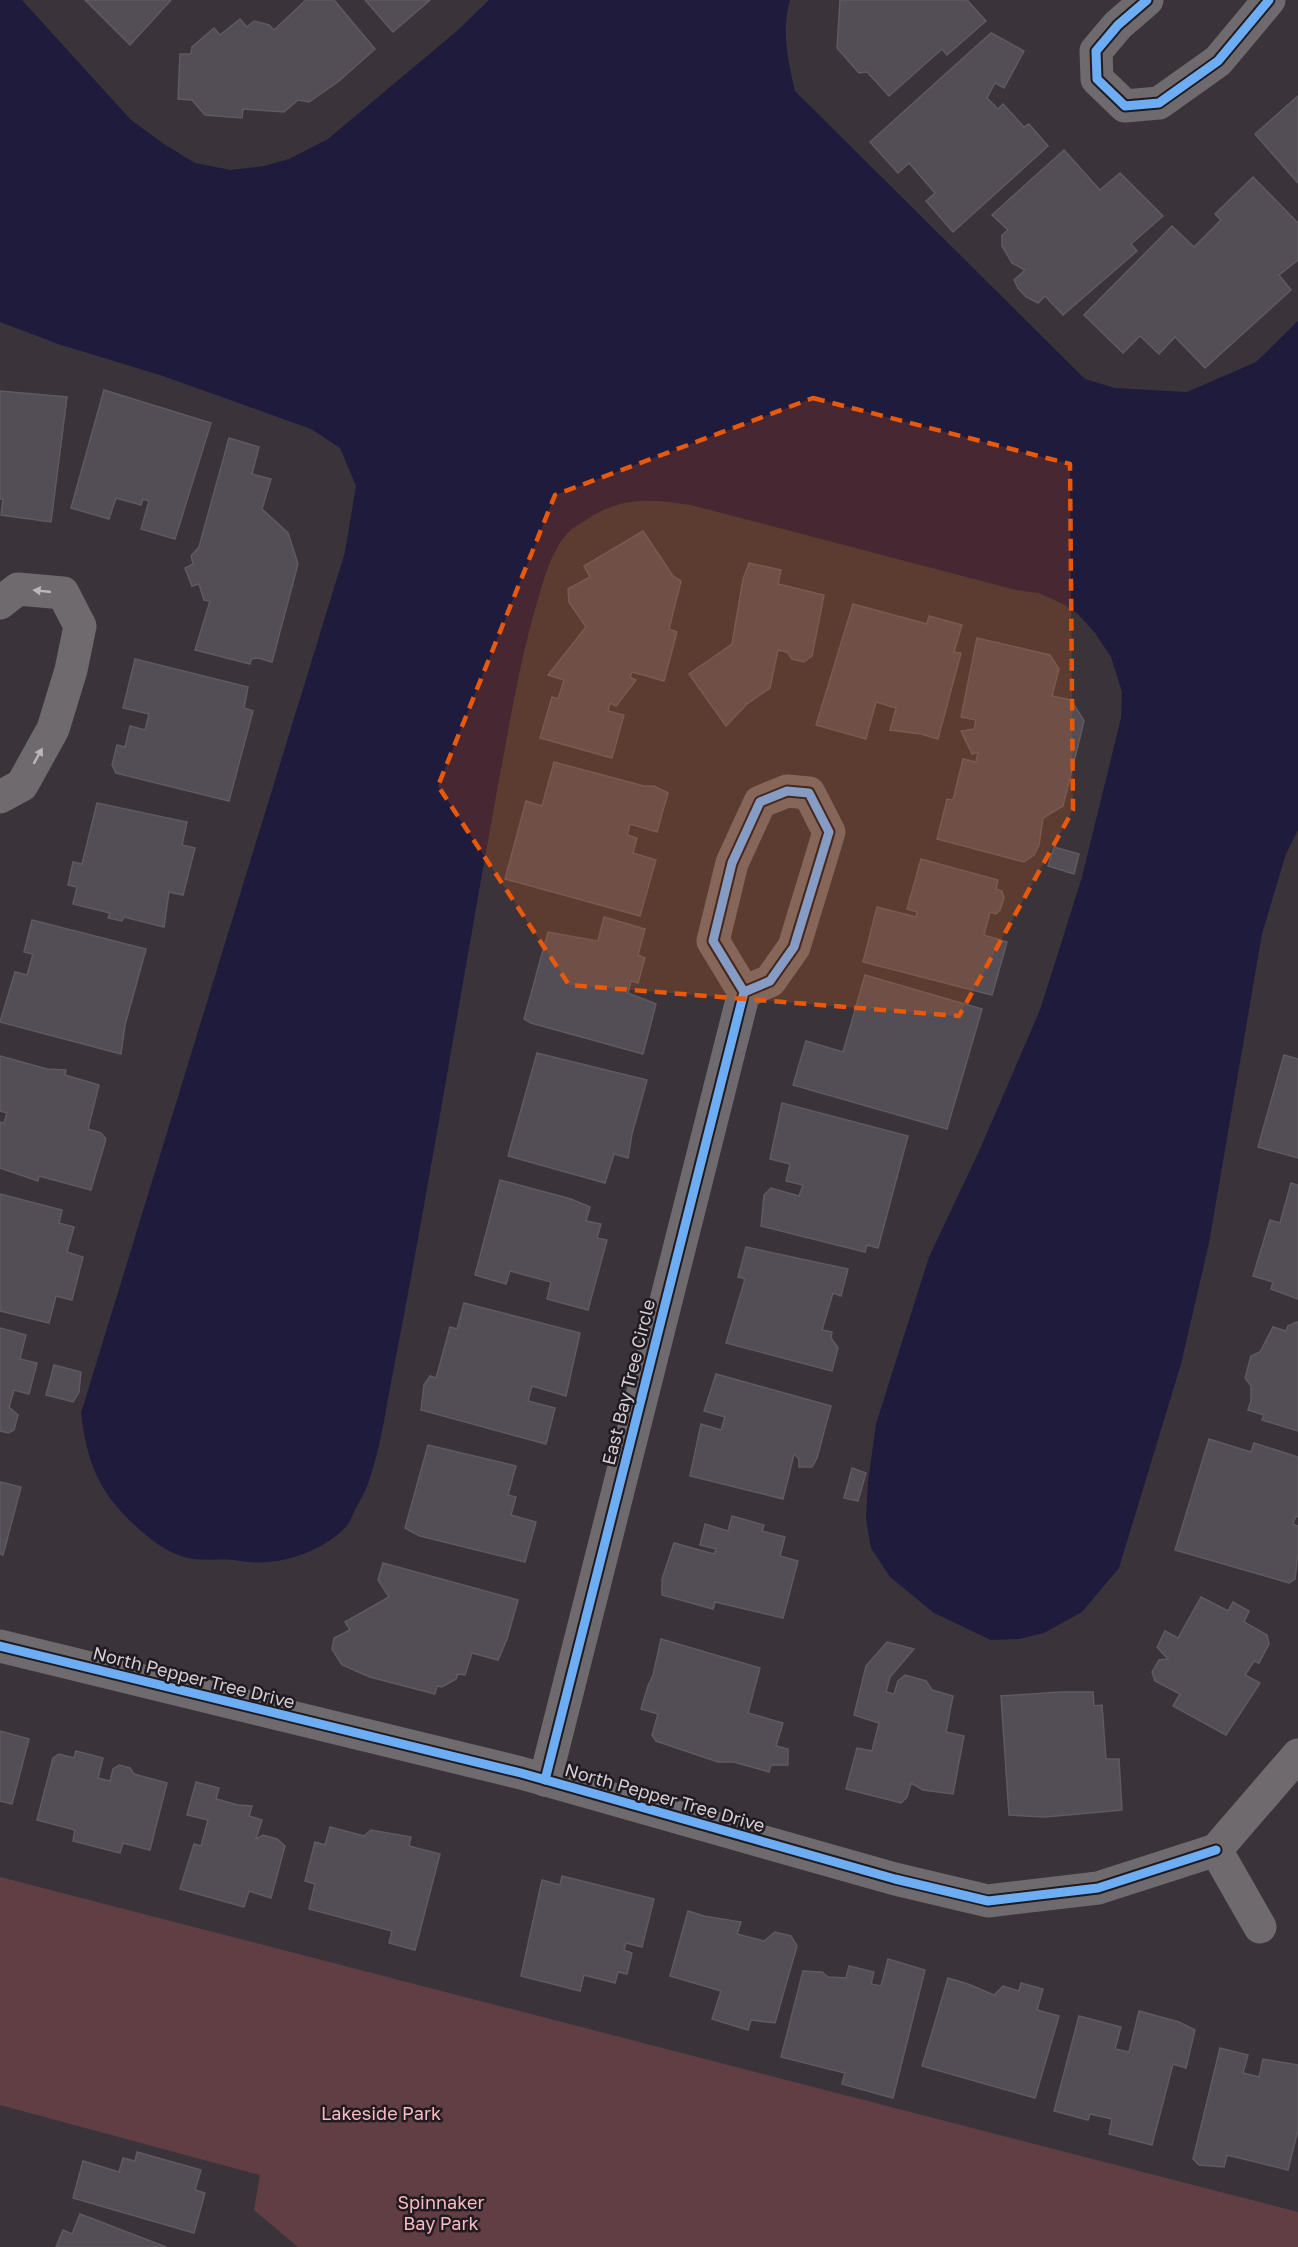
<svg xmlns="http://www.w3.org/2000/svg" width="1298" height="2247" font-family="'Golos Text',sans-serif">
	<rect width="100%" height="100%" fill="#3a343a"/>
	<path fill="#603e43" d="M0,1877L1298,2212V2247H298L254,2210L260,2175L0,2105Z"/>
	<path fill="#1f1b3d" d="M0,0H22L131,120L164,144L195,163L231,170L264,166L289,159L328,139L458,30L489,0H790C781,30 788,61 795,91L1085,379L1115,388L1187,392L1256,362L1298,321V830L1286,854L1262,934L1209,1243L1181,1364L1119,1568L1082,1612L1044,1633L1019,1639L991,1640L934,1613L890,1577L871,1548L866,1519L868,1482L876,1424L929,1257L980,1149L1040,1010L1082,877L1121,718L1122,692L1111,657L1095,633L1078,614L1063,604L1039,593L1016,590L691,505C653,499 623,496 589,518C580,524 571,528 565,536C550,555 545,576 538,599C520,659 510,722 498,785C463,977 432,1170 395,1362C387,1400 382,1444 369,1481C366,1490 361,1499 356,1508C353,1514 350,1523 345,1528C319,1554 275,1567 240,1561C224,1558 209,1561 194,1559C177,1557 160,1547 147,1536C103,1499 88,1471 81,1413L345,552L356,486L340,448L311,429L163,376L58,344L0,322Z"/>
	<g fill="#534d56" stroke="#5f5a60" stroke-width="1.5">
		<path d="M85,0H171L130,45Z"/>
		<path d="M306,0H334L375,49L339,81L309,102L298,100L284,112L243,109L242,118L205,115L192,100L178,99L180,54H191L192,47L214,28L220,35L240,19L247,27L254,21L269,25L274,30Z"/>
		<path d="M365,0H430L393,32Z"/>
		<path d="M840,0H967L986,21L947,55L942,49L889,96L867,72L859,73L837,48Z"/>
		<path d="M991,33L1024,51L1004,88L995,83L987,98L998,109L1003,104L1024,127L1029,124L1048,146L953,232L926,201L935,193L909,163L898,173L870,142Z"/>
		<path d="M1298,96V183L1255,134Z"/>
		<path d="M1064,150L1100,190L1120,173L1163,216L1131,244L1137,251L1063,315L1045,296L1038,303L1026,297L1018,288L1014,280L1025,270L1012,263L1002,246V235L1008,230L992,215Z"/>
		<path d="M1253,177L1298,223V260L1279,275L1291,290L1205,368L1175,337L1159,354L1140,336L1123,353L1084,315L1172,226L1194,247L1221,220L1215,214Z"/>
		<path d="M104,390L211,423L175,539L141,529L149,501L143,499L141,505L116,498L109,519L71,508Z"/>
		<path d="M0,391L67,397L51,522L1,515L3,499H0Z"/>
		<path d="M229,438L259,447L252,474L271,479L262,509L288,533L298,564L272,662L258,658L251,659L250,664L195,650L210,601L204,600L199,584L192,586L185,568L193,564L191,556L199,547Z"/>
		<path d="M643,531L673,576L681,581L669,629L677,632L664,681L632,672L630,677L636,680L616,706L610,703L608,711L624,715L612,758L540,738L552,697L558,699L564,680L548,675L586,627L569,602L568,589L590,577L584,566Z"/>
		<path d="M749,563L781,570L778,584L824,595L812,656L804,662L792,659L787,652L778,650L770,688L747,704L726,726L689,674L732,644L743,579Z"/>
		<path d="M853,604L927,624L929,616L962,625L954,652L961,653L938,739L921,734L890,730L896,708L876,702L866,739L816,725Z"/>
		<path d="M977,638L1050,655L1059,669L1052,696L1071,700L1084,721L1063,806L1043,818L1039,845L1034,855L1024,862L937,839L947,799L953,800L963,759L976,762L978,752L972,754L961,731L974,729L976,720L961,717Z"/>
		<path d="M135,659L248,687L244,708L253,711L229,801L116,773L112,765L117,745L125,747L130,726L145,730L149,714L123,708Z"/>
		<path d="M554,762L644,786H654L668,793L657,832L630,824L627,835L637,838L633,853L656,860L640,916L505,879L526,801L542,806Z"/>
		<path d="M97,803L187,822L182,845L195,848L183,895L169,892L164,927L124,917L122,921L108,918L110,913L73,904L77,887L68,885L73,862L82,864Z"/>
		<path d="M1054,847L1079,854L1074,874L1048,866Z"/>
		<path d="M921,859L998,880L996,889L1002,891L1004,898L1000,910L996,914L990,912L984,935L1007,942L992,995L863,962L877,907L916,917L917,912L907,909Z"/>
		<path d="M604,917L645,929L638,955L645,958L638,983L631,981L628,993L656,1004L643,1054L531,1023L524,1019L548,932L598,941Z"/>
		<path d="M32,920L146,949L125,1025L121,1054L0,1022L15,972L27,975L33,954L24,952Z"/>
		<path d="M865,975L982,1009L947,1129L793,1085L806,1041L843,1052Z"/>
		<path d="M537,1053L647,1080L632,1134L628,1158L614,1154L605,1183L508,1156Z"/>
		<path d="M1284,1055L1298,1059V1158L1258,1147Z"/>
		<path d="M0,1056L47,1069L66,1070L65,1075L99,1085L88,1129L101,1133L106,1139L91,1190L39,1176L38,1181L0,1168V1122L4,1123L7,1113L0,1111Z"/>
		<path d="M782,1103L908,1136L878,1248L867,1245L865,1252L761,1226L764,1195L771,1188L799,1196L803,1185L786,1181L790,1164L770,1159Z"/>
		<path d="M500,1180L571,1199L590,1207L586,1221L601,1224L597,1238L607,1240L588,1310L547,1299L551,1282L510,1271L506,1284L475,1275Z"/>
		<path d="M1291,1183L1298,1185V1299L1271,1289L1273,1282L1253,1276L1270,1220L1280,1223Z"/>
		<path d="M0,1194L62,1210L59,1223L74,1227L67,1252L83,1257L72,1300L56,1296L49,1323L0,1311Z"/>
		<path d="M746,1247L848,1269L841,1296L833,1293L822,1330L832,1332L831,1338L838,1348L832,1371L726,1343L745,1279L738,1277Z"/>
		<path d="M464,1303L580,1333L566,1396L532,1386L528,1401L555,1408L546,1444L421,1410L424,1385L430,1376L436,1378L450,1327L457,1329Z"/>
		<path d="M1297,1322L1298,1323V1431L1262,1420L1264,1415L1248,1410L1251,1401V1386L1245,1378L1251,1356L1260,1352L1273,1327L1286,1331L1288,1326Z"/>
		<path d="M0,1328L26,1335L20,1359L37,1363L29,1394L14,1390L9,1407L18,1415L14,1430L8,1433L0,1431Z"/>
		<path d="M54,1365L81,1372L79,1392L73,1402L46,1395Z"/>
		<path d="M716,1374L831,1406L817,1458L812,1467H799V1459L794,1454L783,1499L690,1476L701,1424L721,1430L725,1417L704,1411Z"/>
		<path d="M1209,1439L1251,1452L1254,1443L1298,1457V1517L1296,1516L1293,1524L1298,1526V1553L1295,1579L1289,1583L1175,1550Z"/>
		<path d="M428,1445L516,1466L508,1495L516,1497L511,1515L536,1522L525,1562L420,1536L405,1528Z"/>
		<path d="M852,1468L866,1473L858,1501L844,1498Z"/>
		<path d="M0,1482L21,1487L3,1555L0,1554Z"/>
		<path d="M732,1516L764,1525L762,1531L785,1537L780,1556L798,1561L783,1618L715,1602L713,1609L662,1595V1579L674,1543L714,1554L716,1549L700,1545L705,1524L728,1531Z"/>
		<path d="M383,1563L518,1600L507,1639L498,1660L472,1653L465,1675L458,1674L456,1679L442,1687L437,1686L435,1694L370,1677L342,1665L332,1649L334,1638L350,1630L345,1622L389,1597L378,1580Z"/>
		<path d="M1201,1597L1228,1611L1233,1602L1249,1611L1244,1622L1267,1635L1269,1644L1259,1663L1254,1661L1245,1675L1260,1683L1226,1735L1173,1706L1180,1694L1155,1681L1152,1672L1159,1660L1168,1659L1157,1647L1165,1631L1178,1638Z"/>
		<path d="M661,1639L760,1668L748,1713L783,1723L776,1746L788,1749V1765H771L769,1772L734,1762H718L656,1741L652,1735L658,1714L641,1709L648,1686L653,1675Z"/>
		<path d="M887,1642L914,1649L890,1677L886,1692L894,1694L898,1681L905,1675L926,1681L932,1690L953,1696L946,1732L964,1736L953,1794L923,1790L911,1783L907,1797L901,1803L846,1789L857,1748L872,1751L879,1723L854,1715L866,1666Z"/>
		<path d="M1061,1692H1093L1094,1706L1102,1705L1106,1759H1119L1122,1810L1045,1817L1009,1815L1001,1696Z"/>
		<path d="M0,1731L29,1739L12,1804L0,1801Z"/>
		<path d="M76,1751L103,1758L98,1778L110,1781L113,1769L119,1765L130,1768L134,1774L167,1783L150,1850L123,1843L120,1853L73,1841L75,1830L37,1820L53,1758L59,1754L74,1758Z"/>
		<path d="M196,1782L219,1788L216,1799L238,1805L252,1806L249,1816L262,1820L256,1839L263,1835L277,1839L285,1846L271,1898L249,1891L244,1907L180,1889L194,1844L201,1846L208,1820L187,1815Z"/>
		<path d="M330,1827L364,1836L371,1830L411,1837L409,1846L440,1854L415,1950L389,1943L392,1931L309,1909L315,1884L305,1881L315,1842L325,1845Z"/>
		<path d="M562,1876L654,1899L642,1947L626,1943L624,1950L632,1953L627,1974L618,1972L615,1983L584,1975L580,1991L521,1976L542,1880L560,1885Z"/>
		<path d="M688,1911L704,1916L741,1922L737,1934L764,1941L775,1932L791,1936L797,1946L775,2023L751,2020L748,2030L712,2019L721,1991L670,1976Z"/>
		<path d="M888,1959L925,1970L893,2098L842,2084L845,2073L781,2057L803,1971L822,1972L828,1977L846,1978L849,1966L874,1972L871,1984L881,1986Z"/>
		<path d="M948,1978L968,1984L994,1995L1003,1986L1019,1991L1021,1983L1043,1989L1037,2010L1059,2016L1035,2098L922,2066Z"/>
		<path d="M1139,2011L1179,2022L1195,2030L1186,2068L1173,2064L1152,2145L1109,2134L1112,2119L1090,2114L1088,2120L1054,2111L1079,2016L1121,2027L1115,2049L1129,2052Z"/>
		<path d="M1220,2048L1248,2055L1243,2073L1259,2077L1263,2059L1298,2065V2130L1288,2170L1227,2155L1224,2167L1199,2165L1193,2159Z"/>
		<path d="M137,2152L201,2170L195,2190L205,2193L194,2233L73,2198L83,2161L119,2172L123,2158L135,2161Z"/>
		<path d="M80,2214L166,2247H56L63,2230L72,2234Z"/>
	</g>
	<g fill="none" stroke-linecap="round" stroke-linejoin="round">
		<g stroke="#6e6a6d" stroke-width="33">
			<path d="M1147,0L1118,25L1096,51L1097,79L1125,106L1159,103L1218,61L1269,0"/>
			<path d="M0,603L18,589L63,593L80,626L71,670L53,729L22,785L0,797"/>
			<path d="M0,1646L521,1773L895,1879L988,1901L1098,1888L1216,1850"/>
			<path d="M545,1780L744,992L713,941L732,863L760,802L787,791L809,793L829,832L794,947L770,981L744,992"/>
			<path d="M1216,1850L1298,1755"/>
			<path d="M1216,1850L1260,1927"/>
		</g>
		<defs>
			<g id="cycleway">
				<path d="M1147,0L1118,25L1096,51L1097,79L1125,106L1159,103L1218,61L1269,0"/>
				<path d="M0,1646L521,1773L895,1879L988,1901L1098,1888L1216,1850"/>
				<path d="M545,1780L744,992L713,941L732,863L760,802L787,791L809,793L829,832L794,947L770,981L744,992"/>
			</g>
		</defs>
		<use href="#cycleway" stroke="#201b20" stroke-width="13"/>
		<use href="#cycleway" stroke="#6dadf4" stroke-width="9"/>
	</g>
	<defs><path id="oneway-solid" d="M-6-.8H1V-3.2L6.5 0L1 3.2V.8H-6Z" transform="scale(1.5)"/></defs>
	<g fill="#bcb5bb">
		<use href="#oneway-solid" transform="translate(42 591) rotate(-174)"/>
		<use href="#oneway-solid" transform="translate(38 756) rotate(-61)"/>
	</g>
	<path fill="#e8590c" fill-opacity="0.2" stroke="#e8590c" stroke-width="4.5" stroke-dasharray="12 8" stroke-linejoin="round" d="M813,398L1070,464L1073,810L959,1016L569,985L438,786L555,495Z"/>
	<g text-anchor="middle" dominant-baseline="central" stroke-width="5" stroke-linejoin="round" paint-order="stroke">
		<g font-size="18" fill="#d6ced5" stroke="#201b20">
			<text transform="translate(628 1382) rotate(-76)">East Bay Tree Circle</text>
			<text transform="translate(194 1677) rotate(14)">North Pepper Tree Drive</text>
			<text transform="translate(665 1797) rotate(16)">North Pepper Tree Drive</text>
		</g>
		<g font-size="18" fill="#fbbac1" stroke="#201b20">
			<text x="381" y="2113">Lakeside Park</text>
			<text x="441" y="2202">Spinnaker<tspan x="441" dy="21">Bay Park</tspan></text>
		</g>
	</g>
</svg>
